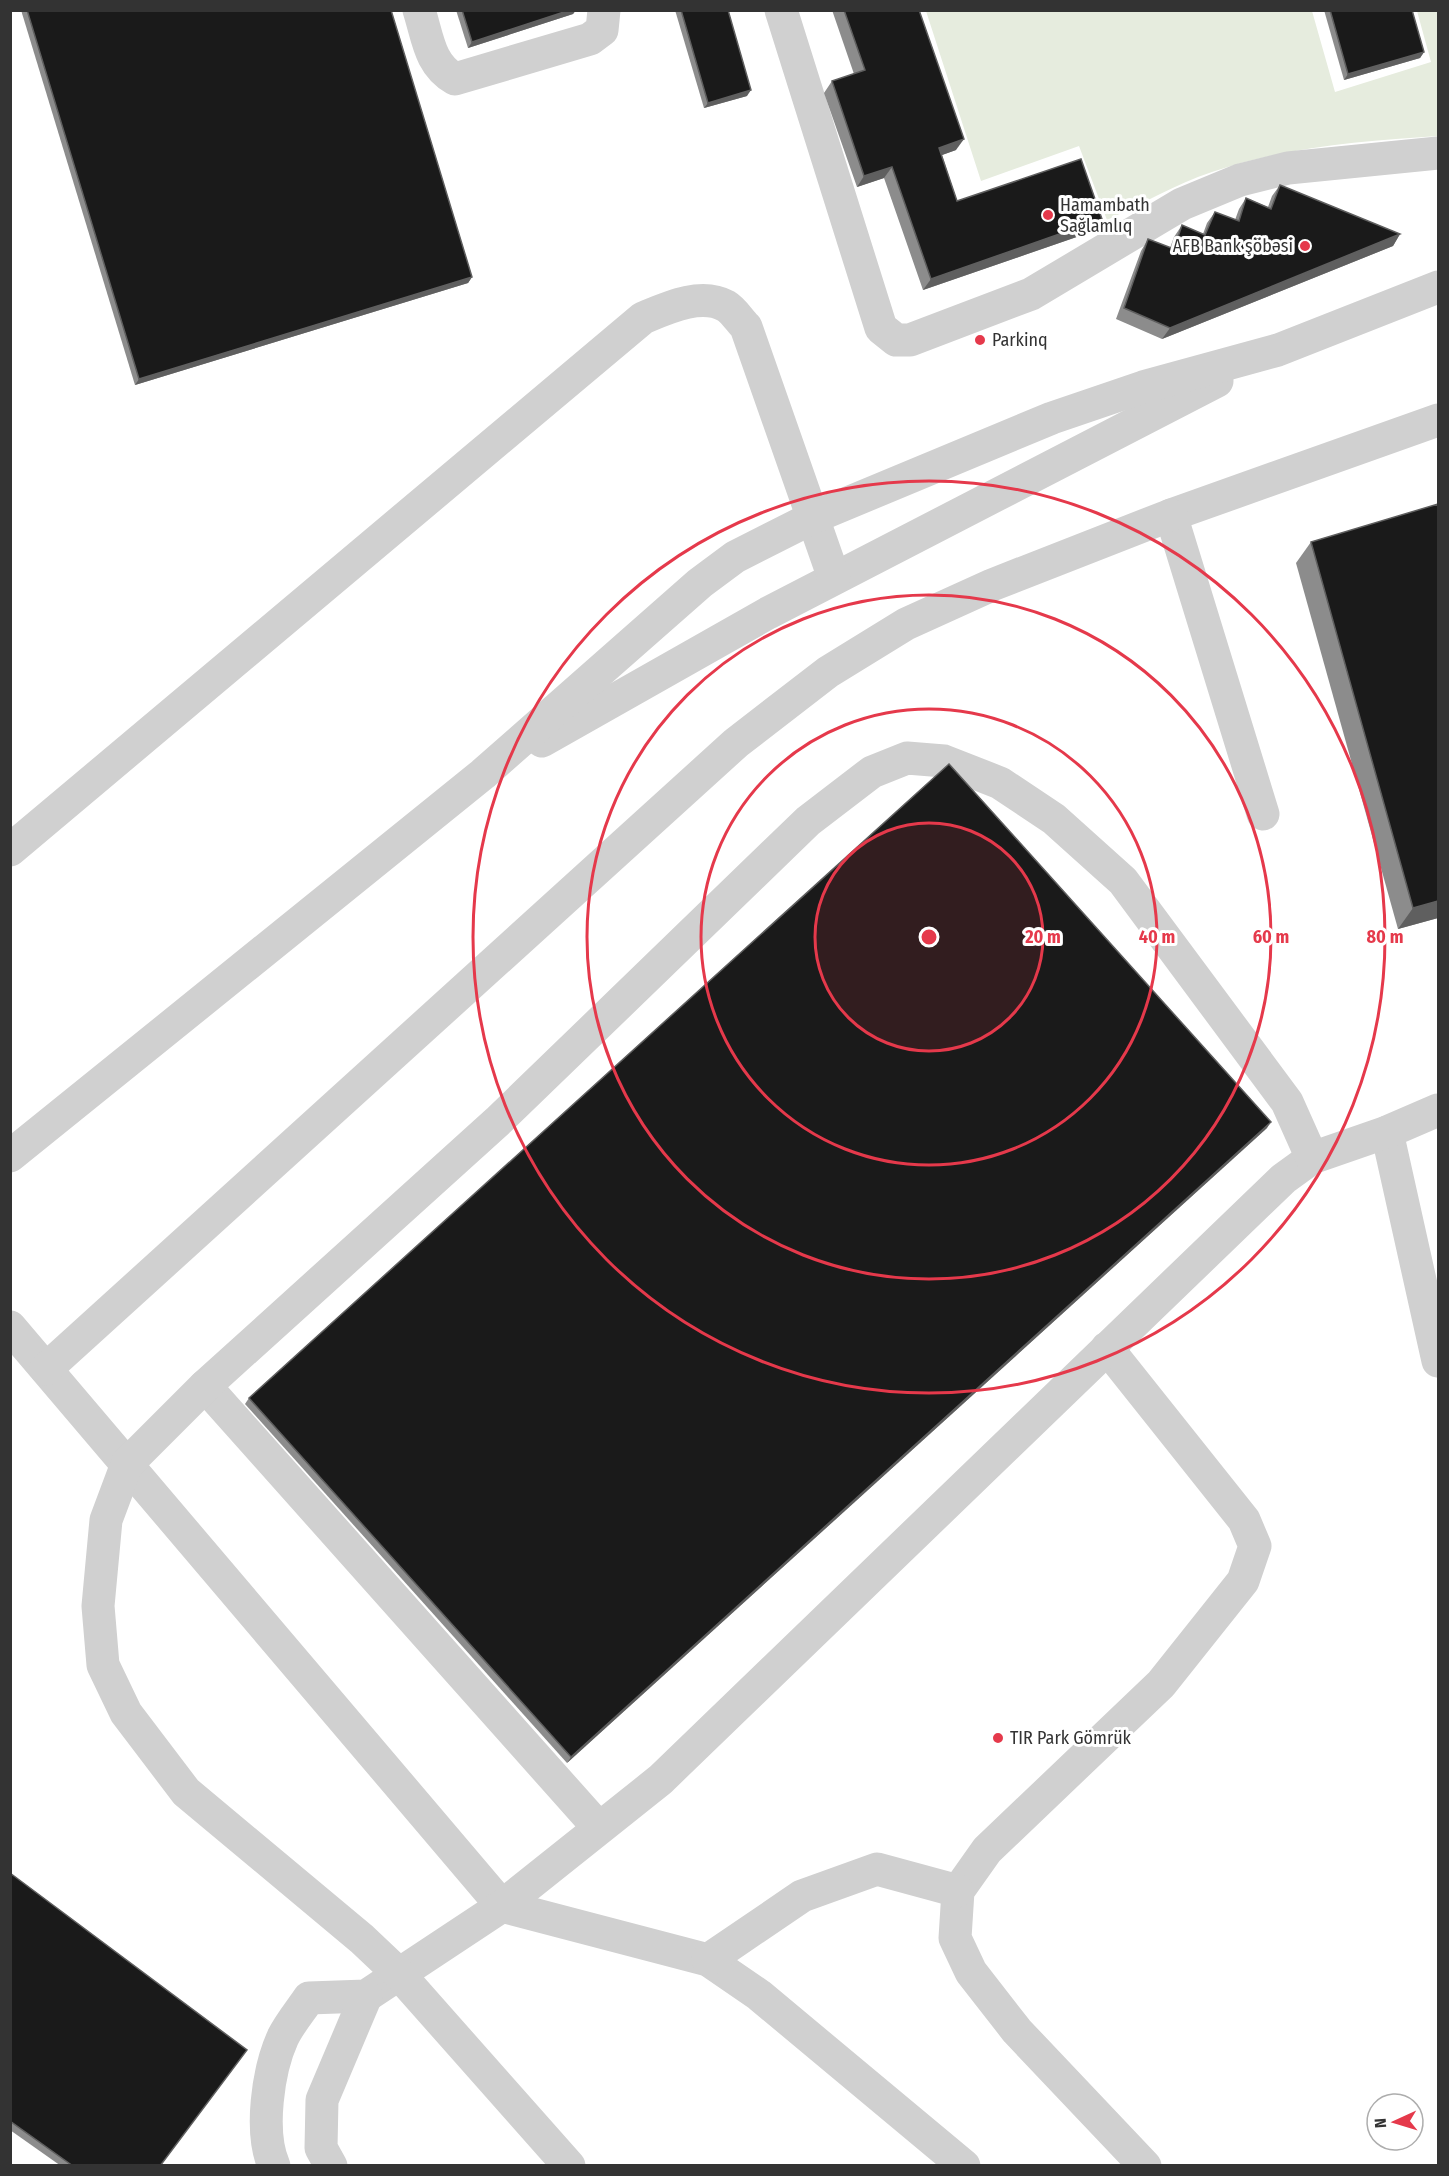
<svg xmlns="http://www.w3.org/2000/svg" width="1449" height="2176" font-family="'Fira Sans Condensed',sans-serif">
	<rect width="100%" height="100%" fill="#fff"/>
	<path fill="#e6ecde" d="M926,11H1312L1335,92L1431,62L1417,11H1438V136C1362,141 1285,147 1212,172C1176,184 1142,204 1107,220L1079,146L981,181Z"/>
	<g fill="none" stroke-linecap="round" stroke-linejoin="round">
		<g stroke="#d0d0d0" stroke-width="33">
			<path d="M419,10C428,38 429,64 455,79L590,39L602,30L604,10"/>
			<path d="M781,10L881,328L896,340H910L1031,294L1182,204L1240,180L1288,168L1438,153"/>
			<path d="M542,741L768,613L1217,381"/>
			<path d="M1263,814L1171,515L1438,420"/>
			<path d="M10,850L643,318C667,308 701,292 726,306C733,310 740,321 746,327L834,578"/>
			<path d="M1387,1132L1438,1361"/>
			<path d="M10,1156L483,774L700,583L735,557L814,517L1052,418L1143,387L1278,350L1438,287"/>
			<path d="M10,1327L502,1906L708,1960L759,1995L964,2166"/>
			<path d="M1107,1348L1244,1520L1255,1546L1243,1581L1161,1684L987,1850L958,1891L955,1938L971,1972L1017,2031L1145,2166"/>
			<path d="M46,1369L736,743L828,672L906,624L992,585L1171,515"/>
			<path d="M205,1386L598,1827"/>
			<path d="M708,1960L802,1896L877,1869L958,1891"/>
			<path d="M274,2166C259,2132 268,2070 283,2037C290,2023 301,2010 309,1998L366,1996L502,1906L660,1780L1283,1179L1312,1158L1387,1132L1438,1110"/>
			<path d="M331,2166L321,2148L322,2100L366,1996"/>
			<path d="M569,2166L399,1974L362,1939L186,1792L126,1713L103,1665L98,1606L106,1520L127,1464L205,1386L498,1121L808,821L872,772L907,758L944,761L1000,783L1054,819L1123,881L1287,1102L1312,1158"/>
		</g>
	</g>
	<g fill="#8c8c8c">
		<path d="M21,10H391L472,277L468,283L135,385Z"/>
		<path d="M456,10H576L573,14L468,48Z"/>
		<path d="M675,10H728L747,96L704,108Z"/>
		<path d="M832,10H919L956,150L942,155L957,201L1102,219L1094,231L923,290L884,178L857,187L824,93L832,81L854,74Z"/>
		<path d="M1324,10H1412L1424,52L1420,58L1344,80Z"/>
		<path d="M1280,185L1400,234L1393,246L1162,339L1116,319L1141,251L1148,239L1170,248L1174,237L1182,225L1203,234L1207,223L1215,212L1235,220L1239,209L1246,198L1268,207L1272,196Z"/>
		<path d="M1311,542L1438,918L1398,929L1296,563Z"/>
		<path d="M1267,1128L567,1763L245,1404L249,1398Z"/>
		<path d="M10,1873L160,2166H61L10,2130Z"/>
	</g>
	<g fill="#5f5f5f">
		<path d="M570,10H576L573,14L468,48L472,42Z"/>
		<path d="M1424,52L1420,58L1344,80L1348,74Z"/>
		<path d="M751,90L747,96L704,108L708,103Z"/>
		<path d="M964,139L956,150L931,159L939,148Z"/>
		<path d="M892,167L884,178L857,187L864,176Z"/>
		<path d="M1102,219L1094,231L923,290L931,279Z"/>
		<path d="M1400,234L1393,246L1162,339L1170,328Z"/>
		<path d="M472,277L468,283L135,385L139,379Z"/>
		<path d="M1438,901V918L1398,929L1413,908Z"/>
		<path d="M1271,1122L1267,1128L567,1763L571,1757Z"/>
	</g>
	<g fill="#1a1a1a" stroke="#5f5f5f" stroke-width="1.5">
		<path d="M27,10H391L472,277L139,379Z"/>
		<path d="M462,10H570L472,42Z"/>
		<path d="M681,10H728L751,90L708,103Z"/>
		<path d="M844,10H919L964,139L939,148L957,201L1081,159L1102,219L931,279L892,167L864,176L832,81L865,70Z"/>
		<path d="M1330,10H1412L1424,52L1348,74Z"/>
		<path d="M1280,185L1400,234L1170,328L1124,308L1148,239L1174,249L1182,225L1205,235L1215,212L1239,221L1246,198L1271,209Z"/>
		<path d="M1438,504V901L1413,908L1311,542Z"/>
		<path d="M949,764L1271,1122L571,1757L249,1398Z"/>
		<path d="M10,1873L247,2050L160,2166H73L10,2121Z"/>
	</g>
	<circle cx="929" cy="937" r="114" fill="#e5394b" fill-opacity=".12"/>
	<g fill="none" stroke="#e5394b" stroke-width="3">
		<circle cx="929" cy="937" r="114"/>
		<circle cx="929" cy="937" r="228"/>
		<circle cx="929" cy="937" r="342"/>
		<circle cx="929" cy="937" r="456"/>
	</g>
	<g fill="#e5394b" stroke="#fff" stroke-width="2">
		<circle cx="1048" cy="215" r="6"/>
		<circle cx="1305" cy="246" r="6"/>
		<circle cx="980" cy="340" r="6"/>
		<circle cx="998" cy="1738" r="6"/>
	</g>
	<g text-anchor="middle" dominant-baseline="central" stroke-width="6" stroke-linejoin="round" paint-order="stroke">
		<g font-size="18" fill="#333" stroke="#fff" text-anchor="start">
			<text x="1060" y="205">Hamambath<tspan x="1060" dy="21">Sağlamlıq</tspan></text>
			<text x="1293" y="246" text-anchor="end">AFB Bank şöbəsi</text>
			<text x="992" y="340">Parkinq</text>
			<text x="1010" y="1738">TIR Park Gömrük</text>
		</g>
	</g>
	<circle cx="929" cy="937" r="9" fill="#e5394b" stroke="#fff" stroke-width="3"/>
	<g font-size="18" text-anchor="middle" font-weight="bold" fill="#e5394b" stroke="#fff" stroke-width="6" stroke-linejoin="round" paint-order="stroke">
		<text x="1043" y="943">20 m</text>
		<text x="1157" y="943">40 m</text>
		<text x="1271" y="943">60 m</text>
		<text x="1385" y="943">80 m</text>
	</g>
	<rect width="1449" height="2176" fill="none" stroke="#333333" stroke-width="24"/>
	<g transform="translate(1395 2122) rotate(266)"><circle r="28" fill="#ffffff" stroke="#adadad" stroke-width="1.5"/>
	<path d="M0-4.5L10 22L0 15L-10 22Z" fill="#e5394b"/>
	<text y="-9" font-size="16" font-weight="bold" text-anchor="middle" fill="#333333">N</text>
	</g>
</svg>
